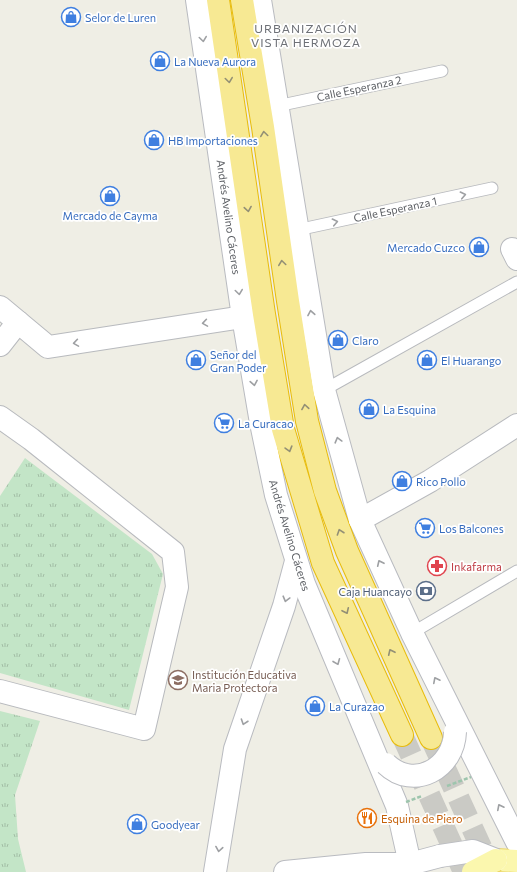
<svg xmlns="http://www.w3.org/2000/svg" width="517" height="872" font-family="Commissioner,sans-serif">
	<defs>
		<pattern id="park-tufts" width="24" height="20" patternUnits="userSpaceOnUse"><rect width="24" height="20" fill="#c3e5c7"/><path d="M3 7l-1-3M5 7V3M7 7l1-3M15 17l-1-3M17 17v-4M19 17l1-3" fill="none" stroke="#a2bda5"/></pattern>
	</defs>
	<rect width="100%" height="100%" fill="#efeee5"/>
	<g fill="url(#park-tufts)">
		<path d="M25,458L152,554L163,574L129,710L0,673V496Z"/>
		<path d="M0,711L40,721L15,795L18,839L26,872H0Z"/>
	</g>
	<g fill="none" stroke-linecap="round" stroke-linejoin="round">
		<g stroke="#cacac5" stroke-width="22" stroke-dasharray="22 11" stroke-linecap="butt">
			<path d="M402,735L464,872"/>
			<path d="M431,738L491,869"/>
		</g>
		<defs>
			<g id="lane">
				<path d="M277,106L442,71"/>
				<path d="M297,230L492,188"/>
				<path d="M324,390L517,282"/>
				<path d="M412,633L517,571"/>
			</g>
			<g id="street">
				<path d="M512,249L517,259"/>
				<path d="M0,307L48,347L243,317"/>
				<path d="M0,345L18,322"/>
				<path d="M0,417L31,439L173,552L177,587L144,729L0,691"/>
				<path d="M360,520L430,481L517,425"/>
			</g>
			<g id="secondary">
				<path d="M197,0L243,317L261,423L276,495L304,584L397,806L410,864"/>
				<path d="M260,0L324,390L360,520L412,633L517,842"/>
				<path d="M215,872L235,749L284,606L296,561"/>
				<path d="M285,872L366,864H410L440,856"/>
			</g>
			<path id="primary" d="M496,860L517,861"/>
			<g id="highway">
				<path d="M218,0L264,314L283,429L323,563L402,735"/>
				<path d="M242,0L263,127L288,301L307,421L325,491L347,551L431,738"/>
			</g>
		</defs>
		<use href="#lane" stroke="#b8babe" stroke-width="13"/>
		<use href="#street" stroke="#b8babe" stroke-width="24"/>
		<use href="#secondary" stroke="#b9bbc0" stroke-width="24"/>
		<use href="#primary" stroke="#ead463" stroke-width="24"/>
		<use href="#highway" stroke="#e8bc0c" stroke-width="24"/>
		<use href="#lane" stroke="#fff" stroke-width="11"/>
		<use href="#street" stroke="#fff" stroke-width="22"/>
		<use href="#secondary" stroke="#fff" stroke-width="22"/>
		<use href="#primary" stroke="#fbf7ae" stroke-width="22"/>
		<use href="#highway" stroke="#f7e993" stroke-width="22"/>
		<defs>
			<g id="secondary-bridge">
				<path d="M386,764C414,791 454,768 455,732"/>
				<path d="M440,856L473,851L496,860"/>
			</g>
			<path id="primary-bridge" d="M473,872L496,860"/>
		</defs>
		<use href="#secondary-bridge" stroke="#b9bbc0" stroke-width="24" stroke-linecap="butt"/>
		<use href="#primary-bridge" stroke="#ead463" stroke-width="24" stroke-linecap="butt"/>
		<g stroke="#9dc5ad" stroke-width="2.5" stroke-dasharray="4 2" stroke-linecap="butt">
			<path d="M447,786L471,777"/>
			<path d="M406,802L422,796"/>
		</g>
		<use href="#secondary-bridge" stroke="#fff" stroke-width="22"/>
		<use href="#primary-bridge" stroke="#fbf7ae" stroke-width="22"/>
	</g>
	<defs><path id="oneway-chevron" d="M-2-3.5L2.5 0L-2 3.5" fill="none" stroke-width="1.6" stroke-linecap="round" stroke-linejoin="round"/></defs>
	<g stroke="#9ea0a3">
		<use href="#oneway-chevron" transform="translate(203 39) rotate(82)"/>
		<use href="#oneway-chevron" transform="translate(463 195) rotate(-12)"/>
		<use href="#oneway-chevron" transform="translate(335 222) rotate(-12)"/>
		<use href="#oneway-chevron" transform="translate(239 292) rotate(82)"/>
		<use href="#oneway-chevron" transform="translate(311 313) rotate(-100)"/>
		<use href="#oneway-chevron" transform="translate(205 323) rotate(171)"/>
		<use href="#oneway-chevron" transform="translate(76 343) rotate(171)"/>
		<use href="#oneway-chevron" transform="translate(254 383) rotate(80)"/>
		<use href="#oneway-chevron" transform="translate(338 440) rotate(-105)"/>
		<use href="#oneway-chevron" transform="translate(380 563) rotate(-115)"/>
		<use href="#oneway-chevron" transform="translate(286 599) rotate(105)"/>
		<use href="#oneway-chevron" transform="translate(337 662) rotate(68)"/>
		<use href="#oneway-chevron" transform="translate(436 680) rotate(-117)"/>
		<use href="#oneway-chevron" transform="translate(244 722) rotate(109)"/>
		<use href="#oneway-chevron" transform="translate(500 807) rotate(-117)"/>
		<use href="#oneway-chevron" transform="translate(219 849) rotate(99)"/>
	</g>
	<g stroke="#939075">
		<use href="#oneway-chevron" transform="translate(229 80) rotate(82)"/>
		<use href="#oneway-chevron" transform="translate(264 134) rotate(-98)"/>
		<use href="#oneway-chevron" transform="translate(248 209) rotate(81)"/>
		<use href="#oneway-chevron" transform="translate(282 263) rotate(-98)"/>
		<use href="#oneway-chevron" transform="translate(305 407) rotate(-99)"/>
		<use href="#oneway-chevron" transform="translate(289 449) rotate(74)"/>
		<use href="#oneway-chevron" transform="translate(340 532) rotate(-109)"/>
		<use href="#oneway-chevron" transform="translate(346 611) rotate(65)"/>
		<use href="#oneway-chevron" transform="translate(391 652) rotate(-115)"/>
	</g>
	<defs>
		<symbol id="shop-ring" viewBox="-11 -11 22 22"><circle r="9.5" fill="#fff" stroke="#3f7fe0" stroke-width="1.5"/><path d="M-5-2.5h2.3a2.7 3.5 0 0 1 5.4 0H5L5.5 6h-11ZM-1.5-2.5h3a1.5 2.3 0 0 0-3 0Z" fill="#3f7fe0"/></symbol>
		<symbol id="supermarket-ring" viewBox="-11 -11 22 22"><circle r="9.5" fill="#fff" stroke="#3f7fe0" stroke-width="1.5"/><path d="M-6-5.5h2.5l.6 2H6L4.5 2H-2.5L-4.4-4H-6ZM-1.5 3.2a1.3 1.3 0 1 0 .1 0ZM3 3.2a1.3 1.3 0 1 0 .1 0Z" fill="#3f7fe0"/></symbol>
		<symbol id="pharmacy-ring" viewBox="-11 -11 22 22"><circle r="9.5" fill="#fff" stroke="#e0444e" stroke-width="1.5"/><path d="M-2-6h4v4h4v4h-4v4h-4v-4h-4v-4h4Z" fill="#e0444e"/></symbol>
		<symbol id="bank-ring" viewBox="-11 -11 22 22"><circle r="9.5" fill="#fff" stroke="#5c6f8a" stroke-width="1.5"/><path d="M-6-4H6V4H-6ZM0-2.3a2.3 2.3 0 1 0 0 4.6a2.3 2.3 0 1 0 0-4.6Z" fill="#5c6f8a"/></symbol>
		<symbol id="school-ring" viewBox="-11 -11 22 22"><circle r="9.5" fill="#fff" stroke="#8d6e63" stroke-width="1.5"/><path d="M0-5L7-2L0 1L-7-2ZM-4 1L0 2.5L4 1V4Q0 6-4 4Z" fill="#8d6e63"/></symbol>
		<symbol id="restaurant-ring" viewBox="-11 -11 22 22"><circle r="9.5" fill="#fff" stroke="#e8710a" stroke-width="1.5"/><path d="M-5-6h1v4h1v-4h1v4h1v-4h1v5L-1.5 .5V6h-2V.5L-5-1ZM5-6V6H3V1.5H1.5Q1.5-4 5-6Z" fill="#e8710a"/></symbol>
	</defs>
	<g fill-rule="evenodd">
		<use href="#shop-ring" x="60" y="6" width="22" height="22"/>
		<use href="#shop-ring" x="149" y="50" width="22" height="22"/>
		<use href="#shop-ring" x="143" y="129" width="22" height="22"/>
		<use href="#shop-ring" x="99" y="185" width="22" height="22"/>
		<use href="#shop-ring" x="468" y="236" width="22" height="22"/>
		<use href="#shop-ring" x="327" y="329" width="22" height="22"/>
		<use href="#shop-ring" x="185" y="349" width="22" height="22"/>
		<use href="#shop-ring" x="416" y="349" width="22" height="22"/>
		<use href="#shop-ring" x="358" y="398" width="22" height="22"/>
		<use href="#supermarket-ring" x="213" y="412" width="22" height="22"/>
		<use href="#shop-ring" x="391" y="470" width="22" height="22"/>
		<use href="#supermarket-ring" x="414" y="517" width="22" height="22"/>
		<use href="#pharmacy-ring" x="426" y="555" width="22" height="22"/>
		<use href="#bank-ring" x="415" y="580" width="22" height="22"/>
		<use href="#school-ring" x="167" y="669" width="22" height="22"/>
		<use href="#shop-ring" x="304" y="695" width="22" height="22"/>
		<use href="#restaurant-ring" x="356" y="807" width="22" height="22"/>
		<use href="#shop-ring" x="126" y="813" width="22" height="22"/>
	</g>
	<g text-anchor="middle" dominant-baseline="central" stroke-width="3.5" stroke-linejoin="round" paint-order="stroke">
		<g font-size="11" fill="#366cbe" stroke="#fff" text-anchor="start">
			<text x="85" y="17">Selor de Luren</text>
			<text x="174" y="61">La Nueva Aurora</text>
			<text x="168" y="140">HB Importaciones</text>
			<text x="110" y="215" text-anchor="middle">Mercado de Cayma</text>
			<text x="465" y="247" text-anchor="end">Mercado Cuzco</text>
			<text x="352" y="340">Claro</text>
			<text x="210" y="354">Señor del<tspan x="210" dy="13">Gran Poder</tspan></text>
			<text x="441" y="360">El Huarango</text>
			<text x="383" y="409">La Esquina</text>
			<text x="238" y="423">La Curacao</text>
			<text x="416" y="481">Rico Pollo</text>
			<text x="439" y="528">Los Balcones</text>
			<text x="329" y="706">La Curazao</text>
			<text x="151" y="824">Goodyear</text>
		</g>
		<g font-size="11" fill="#5d6065" stroke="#fff">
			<text transform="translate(359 88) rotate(-12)">Calle Esperanza 2</text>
			<text transform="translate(395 209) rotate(-12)">Calle Esperanza 1</text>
			<text transform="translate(229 217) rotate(82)">Andrés Avelino Cáceres</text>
			<text transform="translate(290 535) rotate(73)">Andrés Avelino Cáceres</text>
		</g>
		<g font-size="11" fill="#be3a42" stroke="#fff" text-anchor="start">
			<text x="451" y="566">Inkafarma</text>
		</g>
		<g font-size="11" fill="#4e5e75" stroke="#fff" text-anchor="end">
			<text x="412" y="591">Caja Huancayo</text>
		</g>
		<g font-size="11" fill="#785e54" stroke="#fff" text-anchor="start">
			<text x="192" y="674">Institución Educativa<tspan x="192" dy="13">Maria Protectora</tspan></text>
		</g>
		<g font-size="11" fill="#c56008" stroke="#fff" text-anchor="start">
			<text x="381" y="818">Esquina de Piero</text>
		</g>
		<g font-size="12" letter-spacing="1" fill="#6e7177" stroke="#fff">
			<text x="306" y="28">URBANIZACIÓN<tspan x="306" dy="14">VISTA HERMOZA</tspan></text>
		</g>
	</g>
</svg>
